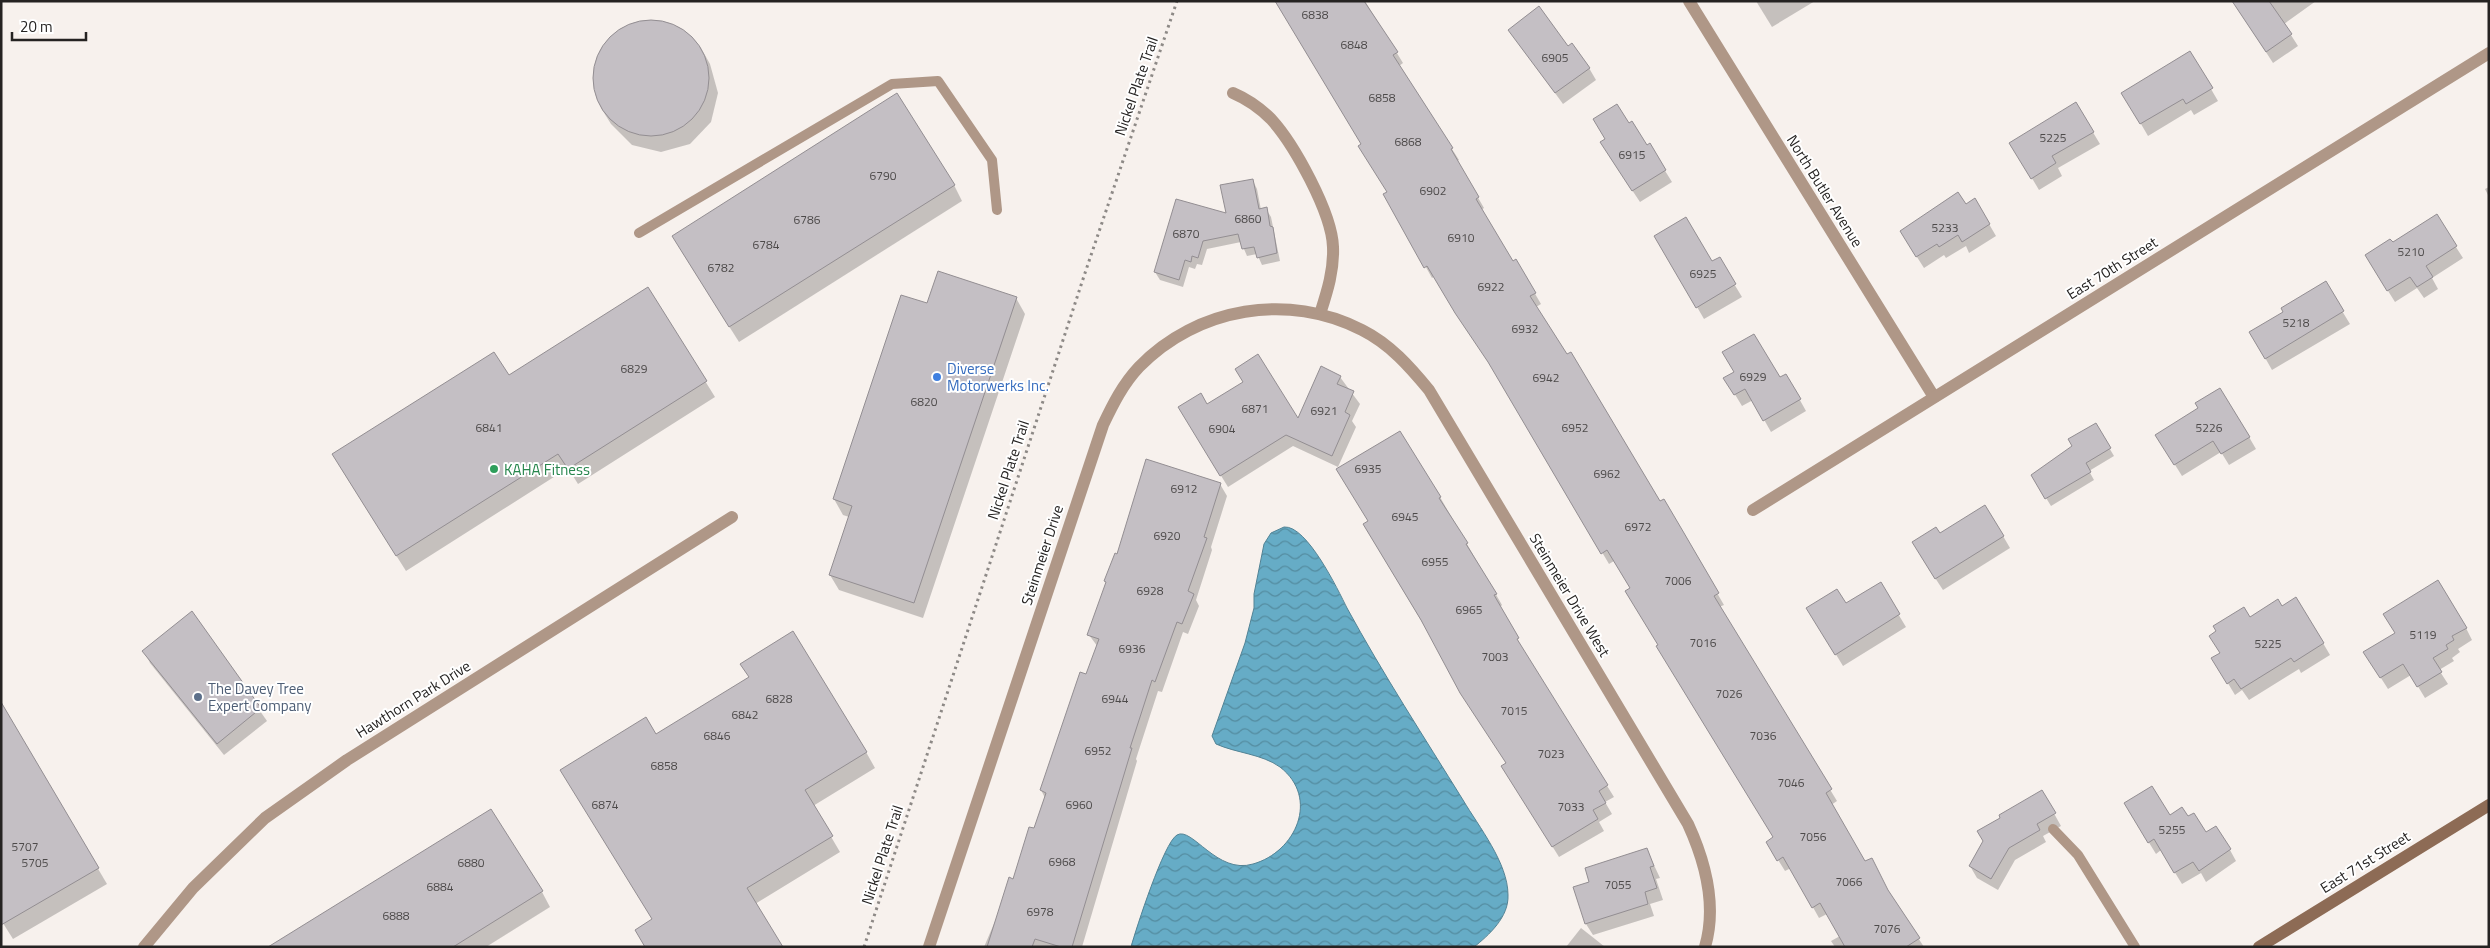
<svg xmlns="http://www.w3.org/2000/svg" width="2490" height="948" font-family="'Titillium Web',sans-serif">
	<defs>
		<pattern id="water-waves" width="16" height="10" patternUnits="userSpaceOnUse" patternTransform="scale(1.25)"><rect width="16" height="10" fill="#66acc6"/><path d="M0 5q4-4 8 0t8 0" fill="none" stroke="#548ca0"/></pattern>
	</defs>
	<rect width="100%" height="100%" fill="#f7f1ed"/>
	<path fill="url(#water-waves)" stroke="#528395" d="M1284,527C1307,525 1338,590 1347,608C1383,674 1424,737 1463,800C1479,827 1508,863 1508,895C1509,917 1489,935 1474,947H1131C1136,929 1164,842 1177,835C1192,826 1217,875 1253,864C1296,852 1320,798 1280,767C1262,754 1236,753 1216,744L1212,736L1245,643L1254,608V594L1264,544L1271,533Z"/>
	<g fill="#0003">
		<path d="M1297,1H1365L1403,63L1399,66L1459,160L1457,161L1484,208L1481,210L1512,263L1516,261L1541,304L1536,307L1660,502L1663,500L1724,605L1719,607L1837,801L1831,805L1865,863L1891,896L1924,947H1835L1831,941L1840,936L1827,914L1819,918L1791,868L1785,871L1767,842L1775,838L1659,646L1631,588L1614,561L1609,564L1496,373L1435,276L1432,278L1385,194L1388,193L1363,145L1282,11Z"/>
		<path d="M1756,1H1815L1772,27Z"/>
		<path d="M2233,1H2316L2284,24L2298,46L2273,63Z"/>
		<path d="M650,20L679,27L701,48L710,64L718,93L711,122L690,144L661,152L632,145L611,124L601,108L593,79L600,50L621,28Z"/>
		<path d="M1509,30L1568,48L1589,68L1596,80L1563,104Z"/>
		<path d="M2190,53L2218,101L2194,115L2191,110L2148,136L2123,93Z"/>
		<path d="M2076,104L2100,144L2058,168L2062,176L2039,190L2018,155Z"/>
		<path d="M1629,125L1646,147L1649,145L1672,182L1640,202L1608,154Z"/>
		<path d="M1253,181L1257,189L1261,210L1266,209L1271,217L1280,261L1262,265L1257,254L1247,256L1241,242L1207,249L1202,265L1197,264L1195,269L1189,267L1183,287L1160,280L1155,272L1227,215Z"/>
		<path d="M954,185L962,201L739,342L682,252Z"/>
		<path d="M2489,187V197L2485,189Z"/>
		<path d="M1975,200L1996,236L1969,253L1966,246L1946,258L1944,255L1924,268L1908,243Z"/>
		<path d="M2436,216L2463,258L2432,278L2438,289L2424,298L2417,288L2395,302L2373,267L2392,244Z"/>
		<path d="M1656,236L1712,263L1719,259L1742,297L1704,319Z"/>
		<path d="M2325,283L2350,324L2272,370L2251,333L2285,312Z"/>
		<path d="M648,289L715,397L578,484L568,468L406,571L342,470L508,377Z"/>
		<path d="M1016,298L1025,314L923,618L839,590L830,575L849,517L843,515L834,499L928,305Z"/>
		<path d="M1786,375L1806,411L1771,432L1753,400L1742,406L1725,378L1779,379Z"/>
		<path d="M1340,377L1360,404L1352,421L1356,427L1338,467L1293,446L1228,487L1186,419L1207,405L1298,421Z"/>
		<path d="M2095,424L2114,456L2089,471L2094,480L2051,506L2032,475L2073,447Z"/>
		<path d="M2157,436L2249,437L2256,449L2229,465L2221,452L2182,476Z"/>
		<path d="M1220,484L1227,496L1211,547L1212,550L1196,600L1199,606L1188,634L1183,632L1162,692L1158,691L1136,759L1137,761L1082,947H984L1034,830L1045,798L1041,790L1098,647L1089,635L1107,584L1105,581L1118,555Z"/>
		<path d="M1440,497L1502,605L1500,607L1523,650L1614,797L1605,802L1612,814L1599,822L1604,831L1559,857L1509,777L1507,764L1364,525Z"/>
		<path d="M1939,535L2003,536L2010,548L1943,590L1920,555Z"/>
		<path d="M1880,584L1906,627L1843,666L1815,620L1846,605Z"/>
		<path d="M2282,608L2323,643L2330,655L2301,673L2299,669L2249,700L2242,690L2235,695L2220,670L2221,654L2250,619Z"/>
		<path d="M191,613L267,721L224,755L150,663L144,651Z"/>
		<path d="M2466,628L2472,640L2458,649L2460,652L2452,658L2454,661L2439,670L2448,684L2425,698L2411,675L2388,689L2372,664Z"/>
		<path d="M1,704L107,884L13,939L1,920Z"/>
		<path d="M656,736L866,752L875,768L813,806L840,852L755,904L653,920Z"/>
		<path d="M2042,792L2061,826L2043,836L2046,842L2015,860L1998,890L1977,878L1970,866Z"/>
		<path d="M2132,815L2187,818L2206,834L2230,850L2236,861L2206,882L2201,873L2182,884L2161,850L2156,854Z"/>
		<path d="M1647,850L1660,878L1656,879L1663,900L1650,904L1654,916L1593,935L1586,924L1591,883Z"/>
		<path d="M542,892L550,907L486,947H270Z"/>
		<path d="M1581,928L1595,939L1605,947H1566Z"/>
	</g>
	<g fill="#c4bfc4" stroke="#938e92">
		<path d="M1275,1H1364L1398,52L1393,55L1453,148L1451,149L1479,197L1476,199L1513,261L1516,259L1536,293L1530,296L1567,354L1571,352L1660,501L1664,499L1684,533L1719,593L1714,596L1832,789L1826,793L1865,861L1872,858L1888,890L1920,938L1906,947H1845L1820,903L1812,908L1783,857L1777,861L1766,842L1773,837L1656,646L1658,645L1625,591L1630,588L1607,550L1601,554L1488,362L1455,313L1427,266L1424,268L1383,194L1387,192L1358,146L1361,144Z"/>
		<path d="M2232,1H2269L2292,34L2266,52Z"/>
		<path d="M1539,6L1568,46L1572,43L1590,68L1555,93L1508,30Z"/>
		<circle cx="651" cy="78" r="58"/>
		<path d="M2190,51L2213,88L2186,104L2183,99L2140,124L2121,93Z"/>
		<path d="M897,93L955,185L729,327L672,236Z"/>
		<path d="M2076,102L2094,132L2052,156L2056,163L2031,179L2009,143Z"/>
		<path d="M1617,104L1629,123L1632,121L1647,145L1650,143L1666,170L1632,191L1600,142L1605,139L1593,119Z"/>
		<path d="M1253,179L1259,209L1267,207L1270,226L1273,227L1277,253L1257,258L1254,247L1242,249L1238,234L1203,241L1198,258L1192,256L1191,262L1185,260L1179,280L1154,272L1176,199L1226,213L1220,185Z"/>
		<path d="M1958,192L1966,204L1975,198L1990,224L1962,242L1958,235L1939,247L1937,244L1916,257L1900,231Z"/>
		<path d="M2437,214L2457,246L2426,266L2433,277L2417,287L2410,277L2387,291L2365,255L2390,239L2393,242Z"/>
		<path d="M1686,217L1712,261L1720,257L1736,284L1696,308L1654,236Z"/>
		<path d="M938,271L1017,297L914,603L829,575L852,506L833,499L901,295L927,303Z"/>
		<path d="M2326,281L2344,311L2265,359L2249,332L2283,312L2281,308Z"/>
		<path d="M648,287L707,381L568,469L558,454L396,556L332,454L494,352L509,375Z"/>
		<path d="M1754,334L1780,377L1786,374L1801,399L1763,421L1745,389L1734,395L1723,378L1734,372L1722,352Z"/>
		<path d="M1258,354L1298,418L1321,366L1341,376L1337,384L1354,391L1345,412L1350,415L1332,456L1286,435L1220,476L1178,407L1201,393L1207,404L1243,382L1235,369Z"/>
		<path d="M2220,388L2250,437L2221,454L2213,441L2174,465L2155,435L2198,408L2195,403Z"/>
		<path d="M2096,423L2111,448L2086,463L2091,472L2045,499L2031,475L2072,446L2068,439Z"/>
		<path d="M1400,431L1441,497L1439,498L1468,543L1466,544L1497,594L1494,595L1519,638L1517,639L1608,785L1599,791L1606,803L1593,810L1598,819L1552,847L1501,766L1506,763L1460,693L1421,620L1363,524L1368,521L1336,469Z"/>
		<path d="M1146,459L1221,483L1204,537L1207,538L1188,591L1194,594L1182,624L1177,622L1155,682L1152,680L1130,748H1132L1072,947H1061L1035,939L1032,947H987L1009,877L1013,879L1029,827L1034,828L1046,793L1040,790L1080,672L1086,674L1099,639L1087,635L1106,582L1104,581L1115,553L1117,554Z"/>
		<path d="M1985,505L2004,536L1935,579L1912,542L1936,527L1940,533Z"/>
		<path d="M2438,580L2467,628L2452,636L2454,640L2446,645L2448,649L2433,658L2442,672L2417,687L2403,664L2380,678L2363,652L2395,633L2383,614Z"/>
		<path d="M1881,582L1900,614L1835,655L1806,608L1837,589L1846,603Z"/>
		<path d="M2296,597L2324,643L2294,662L2291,658L2241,689L2234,679L2227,684L2211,658L2220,653L2209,636L2216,631L2213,626L2244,607L2250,617L2278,599L2282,606Z"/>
		<path d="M192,611L261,708L217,744L142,651Z"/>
		<path d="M793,631L867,752L805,790L833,836L747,888L783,947H645L635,930L652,919L560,770L646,717L656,734L749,677L740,664Z"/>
		<path d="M1,702L99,868L1,925Z"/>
		<path d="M2152,786L2170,815L2182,807L2188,816L2194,813L2206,832L2216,826L2231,849L2199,871L2193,862L2174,873L2154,839L2148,843L2124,803Z"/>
		<path d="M2042,790L2056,813L2037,824L2040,830L2009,848L1991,879L1969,866L1983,841L1977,831L2000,818L1999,815Z"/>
		<path d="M491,809L543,891L453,947H268Z"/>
		<path d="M1647,848L1654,866L1650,867L1657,888L1645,892L1648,904L1585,924L1573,887L1589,882L1585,868Z"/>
	</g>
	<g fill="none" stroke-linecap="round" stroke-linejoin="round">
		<path stroke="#8d8986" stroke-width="3" stroke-dasharray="2.5 4" stroke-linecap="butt" d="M864,947L1085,273L1177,1"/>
		<g stroke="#af9787" stroke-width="10">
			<path d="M639,233L892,84L938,81L992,160L997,210"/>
			<path d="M2053,829L2078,855L2135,947"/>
		</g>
		<g stroke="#af9787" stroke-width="12">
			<path d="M1689,1L1934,397"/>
			<path d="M1233,93C1247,99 1260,108 1271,119C1294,144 1332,213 1333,247C1334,271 1327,292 1320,314"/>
			<path d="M1753,510L2489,53"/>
			<path d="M144,947L193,888L265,818L347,760L732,517"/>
			<path d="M929,947L1103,425C1113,404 1123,384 1139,367C1197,307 1289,292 1362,330C1390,344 1410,367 1429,390L1688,824C1705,861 1717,906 1705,947"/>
		</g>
		<path stroke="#8d6b55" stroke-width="12" d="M2259,947L2489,805"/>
	</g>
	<circle fill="#3f7fe0" stroke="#fff" stroke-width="2" cx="937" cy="377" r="5"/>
	<circle fill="#2e9e5b" stroke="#fff" stroke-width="2" cx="494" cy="469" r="5"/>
	<circle fill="#5c6f8a" stroke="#fff" stroke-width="2" cx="198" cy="697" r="5"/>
	<g text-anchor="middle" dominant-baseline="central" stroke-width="4" stroke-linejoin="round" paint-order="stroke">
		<g font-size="12" fill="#4d4a4a">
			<text x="1315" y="14">6838</text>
			<text x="1354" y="44">6848</text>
			<text x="1555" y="57">6905</text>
			<text x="1382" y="97">6858</text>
			<text x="2053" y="137">5225</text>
			<text x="1408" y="141">6868</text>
			<text x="1632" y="154">6915</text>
			<text x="883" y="175">6790</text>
			<text x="1433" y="190">6902</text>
			<text x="1248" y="218">6860</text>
			<text x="807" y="219">6786</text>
			<text x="1945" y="227">5233</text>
			<text x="1186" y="233">6870</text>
			<text x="1461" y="237">6910</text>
			<text x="766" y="244">6784</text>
			<text x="2411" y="251">5210</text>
			<text x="721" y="267">6782</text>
			<text x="1703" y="273">6925</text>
			<text x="1491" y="286">6922</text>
			<text x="2296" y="322">5218</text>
			<text x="1525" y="328">6932</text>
			<text x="634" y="368">6829</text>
			<text x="1753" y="376">6929</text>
			<text x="1546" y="377">6942</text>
			<text x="924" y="401">6820</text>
			<text x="1255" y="408">6871</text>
			<text x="1324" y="410">6921</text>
			<text x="489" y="427">6841</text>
			<text x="1575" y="427">6952</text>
			<text x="2209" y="427">5226</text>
			<text x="1222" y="428">6904</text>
			<text x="1368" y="468">6935</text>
			<text x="1607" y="473">6962</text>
			<text x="1184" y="488">6912</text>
			<text x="1405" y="516">6945</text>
			<text x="1638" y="526">6972</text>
			<text x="1167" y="535">6920</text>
			<text x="1435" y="561">6955</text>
			<text x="1678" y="580">7006</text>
			<text x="1150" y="590">6928</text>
			<text x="1469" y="609">6965</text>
			<text x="2423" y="634">5119</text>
			<text x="1703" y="642">7016</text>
			<text x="2268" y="643">5225</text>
			<text x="1132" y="648">6936</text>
			<text x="1495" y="656">7003</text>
			<text x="1729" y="693">7026</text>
			<text x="779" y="698">6828</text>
			<text x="1115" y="698">6944</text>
			<text x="1514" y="710">7015</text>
			<text x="745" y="714">6842</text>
			<text x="717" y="735">6846</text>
			<text x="1763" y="735">7036</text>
			<text x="1098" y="750">6952</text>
			<text x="1551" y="753">7023</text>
			<text x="664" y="765">6858</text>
			<text x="1791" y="782">7046</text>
			<text x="605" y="804">6874</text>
			<text x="1079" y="804">6960</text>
			<text x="1571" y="806">7033</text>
			<text x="2172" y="829">5255</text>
			<text x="1813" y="836">7056</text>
			<text x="25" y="846">5707</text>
			<text x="1062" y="861">6968</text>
			<text x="35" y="862">5705</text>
			<text x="471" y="862">6880</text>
			<text x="1849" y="881">7066</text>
			<text x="1618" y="884">7055</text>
			<text x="440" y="886">6884</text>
			<text x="1040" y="911">6978</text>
			<text x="396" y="915">6888</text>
			<text x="1887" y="928">7076</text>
		</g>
		<g font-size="15" fill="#252322" stroke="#fff">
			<text transform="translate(1136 86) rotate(-71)">Nickel Plate Trail</text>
			<text transform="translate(1825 191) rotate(58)">North Butler Avenue</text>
			<text transform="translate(2112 268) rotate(-32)">East 70th Street</text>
			<text transform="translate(1008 470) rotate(-72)">Nickel Plate Trail</text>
			<text transform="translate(1042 555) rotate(-72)">Steinmeier Drive</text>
			<text transform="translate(1570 595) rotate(59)">Steinmeier Drive West</text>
			<text transform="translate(413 699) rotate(-32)">Hawthorn Park Drive</text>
			<text transform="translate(882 855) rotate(-72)">Nickel Plate Trail</text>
			<text transform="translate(2365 862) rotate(-32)">East 71st Street</text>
		</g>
		<g font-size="15" fill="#366cbe" stroke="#fff" text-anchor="start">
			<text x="947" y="368">Diverse<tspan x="947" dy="17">Motorwerks Inc.</tspan></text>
		</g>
		<g font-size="15" fill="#27864d" stroke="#fff" text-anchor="start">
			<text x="504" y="469">KAHA Fitness</text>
		</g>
		<g font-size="15" fill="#4e5e75" stroke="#fff" text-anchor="start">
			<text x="208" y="688">The Davey Tree<tspan x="208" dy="17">Expert Company</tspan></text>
		</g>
	</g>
	<rect width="2490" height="948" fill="none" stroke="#252322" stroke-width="5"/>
	<path d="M12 32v8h74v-8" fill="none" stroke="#252322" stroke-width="2.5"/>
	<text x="20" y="32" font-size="15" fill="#252322" stroke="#ffffff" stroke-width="4" paint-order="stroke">20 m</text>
</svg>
